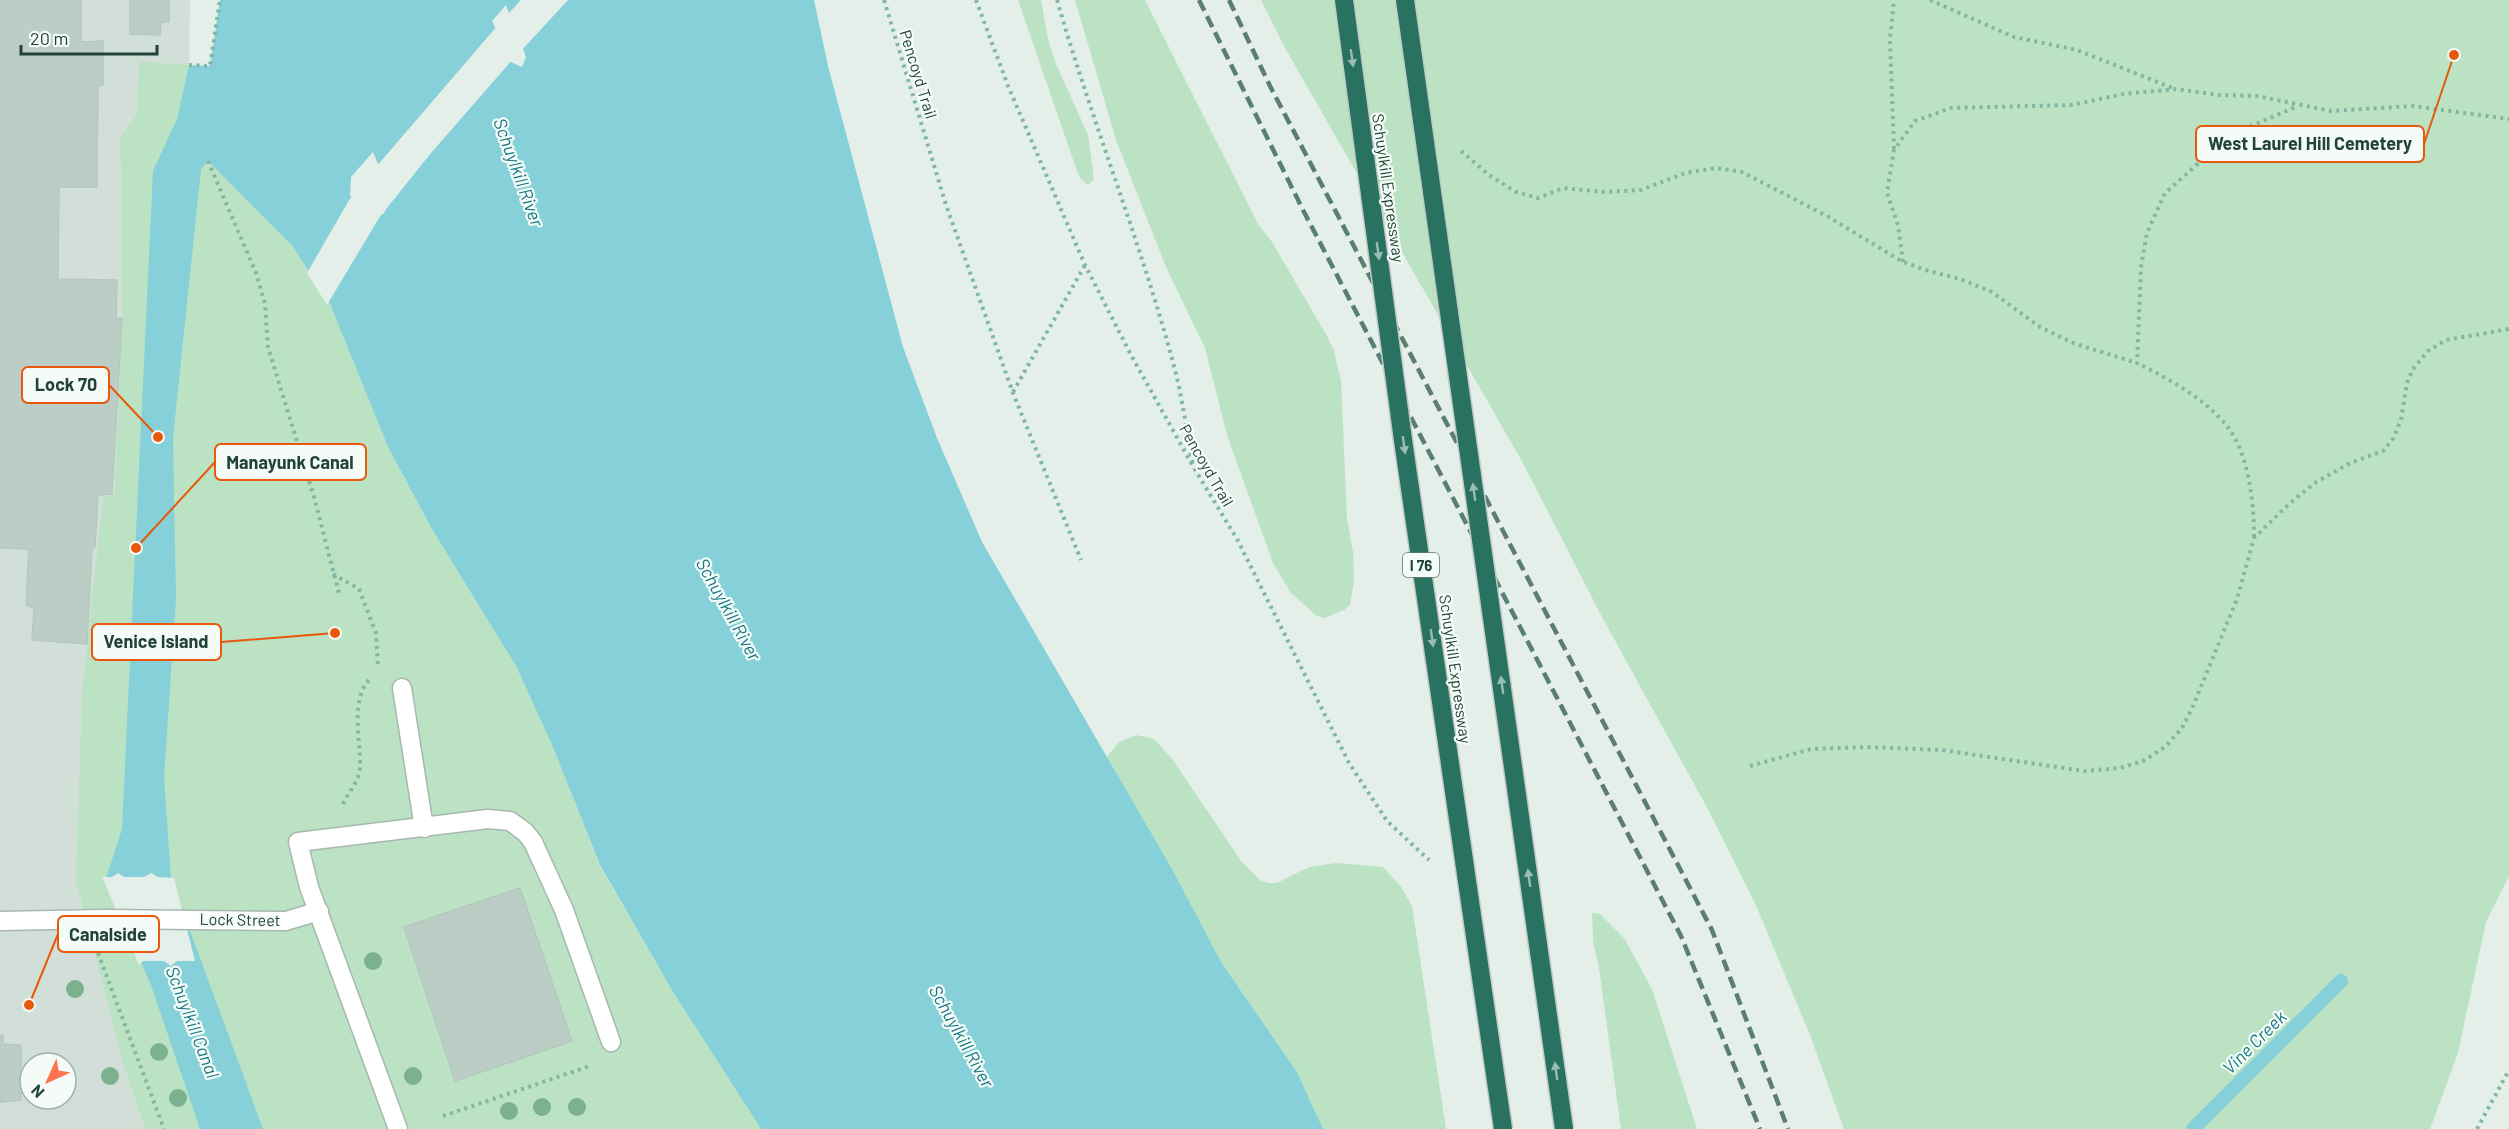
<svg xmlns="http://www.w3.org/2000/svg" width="2509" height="1129" font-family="Barlow,sans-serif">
	<rect width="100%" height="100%" fill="#e4efe9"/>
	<path fill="#d2dfd8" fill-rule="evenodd" d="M0,0H190L189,65L139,61L137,113L120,138L122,318L114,495L103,498L125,1070L145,1129H0ZM30,1063H66V1099H30Z"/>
	<g fill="#bbe2c3">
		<path d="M1018,0H1041L1048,39L1056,64L1088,135L1094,179L1088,185L1081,179L1077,171Z"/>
		<path d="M1075,0H1145L1258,224L1272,242L1327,336L1334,351L1341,381L1347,519L1353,552L1354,580L1350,605L1344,610L1324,618L1317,616L1291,593L1273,563L1227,435L1205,348L1166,267L1116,140Z"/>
		<path d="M1261,0H2509V876L2486,922L2458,1053L2430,1129H1844L1810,1035L1755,903L1710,813L1602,617L1523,463L1285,48Z"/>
		<path d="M139,61L189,65L194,142L208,161L293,247L330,304L388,447L433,531L516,666L553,747L600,866L673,992L761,1129H145L125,1070L76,881L82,696L103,497L114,495L122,318L120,138L137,113Z"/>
		<path d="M1136,735L1154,739L1173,760L1241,861L1260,880L1268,883H1277L1309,867L1337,863L1383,867L1402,888L1412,906L1446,1129H1323L1297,1072L1221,962L1107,757L1118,743Z"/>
		<path d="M1592,913L1600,914L1624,938L1652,989L1697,1129H1621L1599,968L1593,941Z"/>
	</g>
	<path fill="#86d0d9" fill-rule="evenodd" d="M220,0H814L828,66L903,347L937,438L982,542L1172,869L1221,962L1297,1072L1323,1129H761L673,992L600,865L553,747L516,666L433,531L388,447L330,304L293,247L208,161L201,169L173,438L176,599L164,777L171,879L263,1129H200L152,988L106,878L122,829L153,171L177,119L189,65L210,66ZM506,5L526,57L522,67L511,62L492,21ZM373,152L390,193L384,214L350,196L351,177Z"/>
	<g fill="#e4efe9">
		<path d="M521,0H568L521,51L507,15Z"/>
		<path d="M498,25L513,59L431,153L379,218L327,305L307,273L348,202L353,195L383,210L387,193L376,167Z"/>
		<path d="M118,873L124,877H144L151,873L158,877L174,878L195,961H177L171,966L164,961H143L139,965L103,879V877H112Z"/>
	</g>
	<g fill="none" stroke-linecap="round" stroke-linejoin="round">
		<path stroke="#86d0d9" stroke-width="14" d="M2193,1129L2341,981"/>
	</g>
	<g fill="#bbcdc5" stroke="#b5c9c0" stroke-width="1.5">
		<path d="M0,0H81V42L103,41V85H98L97,187H59L58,279L117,280L116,318H122L112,494L98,495L95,547L92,548L87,644L32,640L34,608L26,605L29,549L0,548Z"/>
		<path d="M130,0H169V22H161L160,35L130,34Z"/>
		<path d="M520,888L572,1041L455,1081L404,927Z"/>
		<path d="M0,1035H3V1044L21,1045V1100L0,1102Z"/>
	</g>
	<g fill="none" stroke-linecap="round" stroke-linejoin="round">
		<defs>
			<g id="service">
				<path d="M402,688L424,828"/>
				<path d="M398,1129L309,887L298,842L488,819L510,821L525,832L533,842L564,910L611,1042"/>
			</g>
			<path id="minor" d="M0,921L106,919L286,921L319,911"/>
		</defs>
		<use href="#service" stroke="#a6b8b0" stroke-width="21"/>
		<use href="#minor" stroke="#a6b8b0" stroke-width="21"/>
		<g stroke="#81b6a2" stroke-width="4" stroke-dasharray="3 4.5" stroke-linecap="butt">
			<path d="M884,0L946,205L1013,393L1081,560"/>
			<path d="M976,0L1008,86L1085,265L1131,355L1194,468L1237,539L1349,763L1387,821L1429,860"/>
			<path d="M1057,0C1093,125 1142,245 1175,370C1183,401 1187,434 1193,465"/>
			<path d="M1930,0L2014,37L2077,50L2175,89"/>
			<path d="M189,65L210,66L220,0"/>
			<path d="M1894,149L1890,39L1894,0"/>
			<path d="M1461,151L1489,175L1516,192L1538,198L1563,188L1604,192L1641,190L1685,173L1717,168L1742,172L1827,216L1903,262L1929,271L1960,279L1992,292L2040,327L2073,343L2137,363"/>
			<path d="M208,161L256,273L265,304L268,347L314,497L340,597"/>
			<path d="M1903,262L1898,225L1887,193L1894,150L1915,121L1951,108L2071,105L2124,94L2176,89L2219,95L2257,96L2331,111L2413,106L2509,119"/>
			<path d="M1013,392L1085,265"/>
			<path d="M2254,537C2254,503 2249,454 2227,426C2204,398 2169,379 2137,363L2141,267L2147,233L2165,193L2230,135L2298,106"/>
			<path d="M333,574L359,589L376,633L378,667"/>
			<path d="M1750,766L1811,749L1867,747L1942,750L2084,771L2120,768L2143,761L2165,747L2182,728L2193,706L2237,599L2254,538L2290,503L2315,483L2350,463L2383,451L2393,439L2401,420L2407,383L2413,369L2428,351L2446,340L2509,329"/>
			<path d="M343,804C349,791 360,781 360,766C361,741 350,701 369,680"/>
			<path d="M98,953L164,1129"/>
			<path d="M443,1116L590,1066"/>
			<path d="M2477,1129L2509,1070"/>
		</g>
		<use href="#service" stroke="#fff" stroke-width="18"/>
		<use href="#minor" stroke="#fff" stroke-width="18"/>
		<g stroke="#5b7e73" stroke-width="4.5" stroke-dasharray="12 6" stroke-linecap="butt">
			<path d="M1199,0L1303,210L1681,936L1760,1129"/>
			<path d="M1229,0L1270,86L1712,930L1788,1129"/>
		</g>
		<defs>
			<g id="motorway-bridge">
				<path d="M1344,0L1403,440L1503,1129"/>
				<path d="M1405,0L1564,1129"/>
			</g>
		</defs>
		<use href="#motorway-bridge" stroke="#c1cac7" stroke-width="21" stroke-linecap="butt"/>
		<use href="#motorway-bridge" stroke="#297260" stroke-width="18"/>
	</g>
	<g fill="#7cb18e">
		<circle cx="373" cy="961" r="9"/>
		<circle cx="75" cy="989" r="9"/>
		<circle cx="159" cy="1052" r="9"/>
		<circle cx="110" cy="1076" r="9"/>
		<circle cx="413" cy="1076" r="9"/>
		<circle cx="178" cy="1098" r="9"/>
		<circle cx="542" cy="1107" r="9"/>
		<circle cx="577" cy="1107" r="9"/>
		<circle cx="509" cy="1111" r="9"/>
	</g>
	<defs><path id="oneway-solid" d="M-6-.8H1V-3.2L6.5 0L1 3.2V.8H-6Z" transform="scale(1.5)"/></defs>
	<g fill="#99bdb3">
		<use href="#oneway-solid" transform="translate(1352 58) rotate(82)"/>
		<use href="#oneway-solid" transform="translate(1378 251) rotate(82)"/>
		<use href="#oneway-solid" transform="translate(1404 445) rotate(82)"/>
		<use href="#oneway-solid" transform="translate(1474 492) rotate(-98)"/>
		<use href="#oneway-solid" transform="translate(1432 638) rotate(82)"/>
		<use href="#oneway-solid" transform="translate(1502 685) rotate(-98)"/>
		<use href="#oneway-solid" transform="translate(1529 878) rotate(-98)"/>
		<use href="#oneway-solid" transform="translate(1556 1071) rotate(-98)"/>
	</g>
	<g text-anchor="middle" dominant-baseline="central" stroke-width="4.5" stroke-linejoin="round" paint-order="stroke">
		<rect fill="#f5fbf7" stroke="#617a71" stroke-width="1.5" x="1403" y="553" width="36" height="24" rx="4.5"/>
		<g font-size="15" font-weight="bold" fill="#214338">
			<text x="1421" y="565">I 76</text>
		</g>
		<g font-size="16" fill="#214338" stroke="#f5fbf7">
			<text transform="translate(919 74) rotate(73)">Pencoyd Trail</text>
			<text transform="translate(1389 188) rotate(82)">Schuylkill Expressway</text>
			<text transform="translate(1207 465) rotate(60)">Pencoyd Trail</text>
			<text transform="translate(1456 669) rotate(82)">Schuylkill Expressway</text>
			<text transform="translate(240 919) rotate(1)">Lock Street</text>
		</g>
		<g font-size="18" font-style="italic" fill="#147886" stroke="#f5fbf7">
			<text transform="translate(519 172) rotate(70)">Schuylkill River</text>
			<text transform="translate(729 609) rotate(61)">Schuylkill River</text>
			<text transform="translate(193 1022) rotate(69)">Schuylkill Canal</text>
			<text transform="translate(962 1036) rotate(61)">Schuylkill River</text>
			<text transform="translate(2254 1042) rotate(-45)">Vine Creek</text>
		</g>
	</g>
	<path fill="none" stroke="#e8590c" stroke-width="2" d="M2454 55L2424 144M158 437L109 385M136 548L215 462M335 633L221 642M29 1005L58 934"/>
	<g fill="#e8590c" stroke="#f5fbf7" stroke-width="2">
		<circle cx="2454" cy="55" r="6"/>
		<circle cx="158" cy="437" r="6"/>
		<circle cx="136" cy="548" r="6"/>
		<circle cx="335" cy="633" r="6"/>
		<circle cx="29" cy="1005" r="6"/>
	</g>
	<g fill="#f5fbf7" stroke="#e8590c" stroke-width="2">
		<rect x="2196" y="126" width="228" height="36" rx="6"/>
		<rect x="22" y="367" width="87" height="36" rx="6"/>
		<rect x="215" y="444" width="151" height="36" rx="6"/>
		<rect x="92" y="624" width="129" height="36" rx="6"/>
		<rect x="58" y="916" width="101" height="36" rx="6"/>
	</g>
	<g font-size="18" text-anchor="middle" font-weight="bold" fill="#214338">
		<text x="2310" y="150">West Laurel Hill Cemetery</text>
		<text x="66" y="391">Lock 70</text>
		<text x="290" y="469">Manayunk Canal</text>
		<text x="156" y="648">Venice Island</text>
		<text x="108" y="941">Canalside</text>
	</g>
	<g transform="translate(48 1081) rotate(225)"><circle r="28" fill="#f5fbf7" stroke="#a0b1ab" stroke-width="1.5"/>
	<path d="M0-4.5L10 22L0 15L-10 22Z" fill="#ff7351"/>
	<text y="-9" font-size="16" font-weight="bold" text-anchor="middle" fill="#214338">N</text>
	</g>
	<path d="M21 45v9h136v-9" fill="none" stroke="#214338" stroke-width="3"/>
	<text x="30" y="45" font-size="18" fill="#214338" stroke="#f5fbf7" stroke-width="4.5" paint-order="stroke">20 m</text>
</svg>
